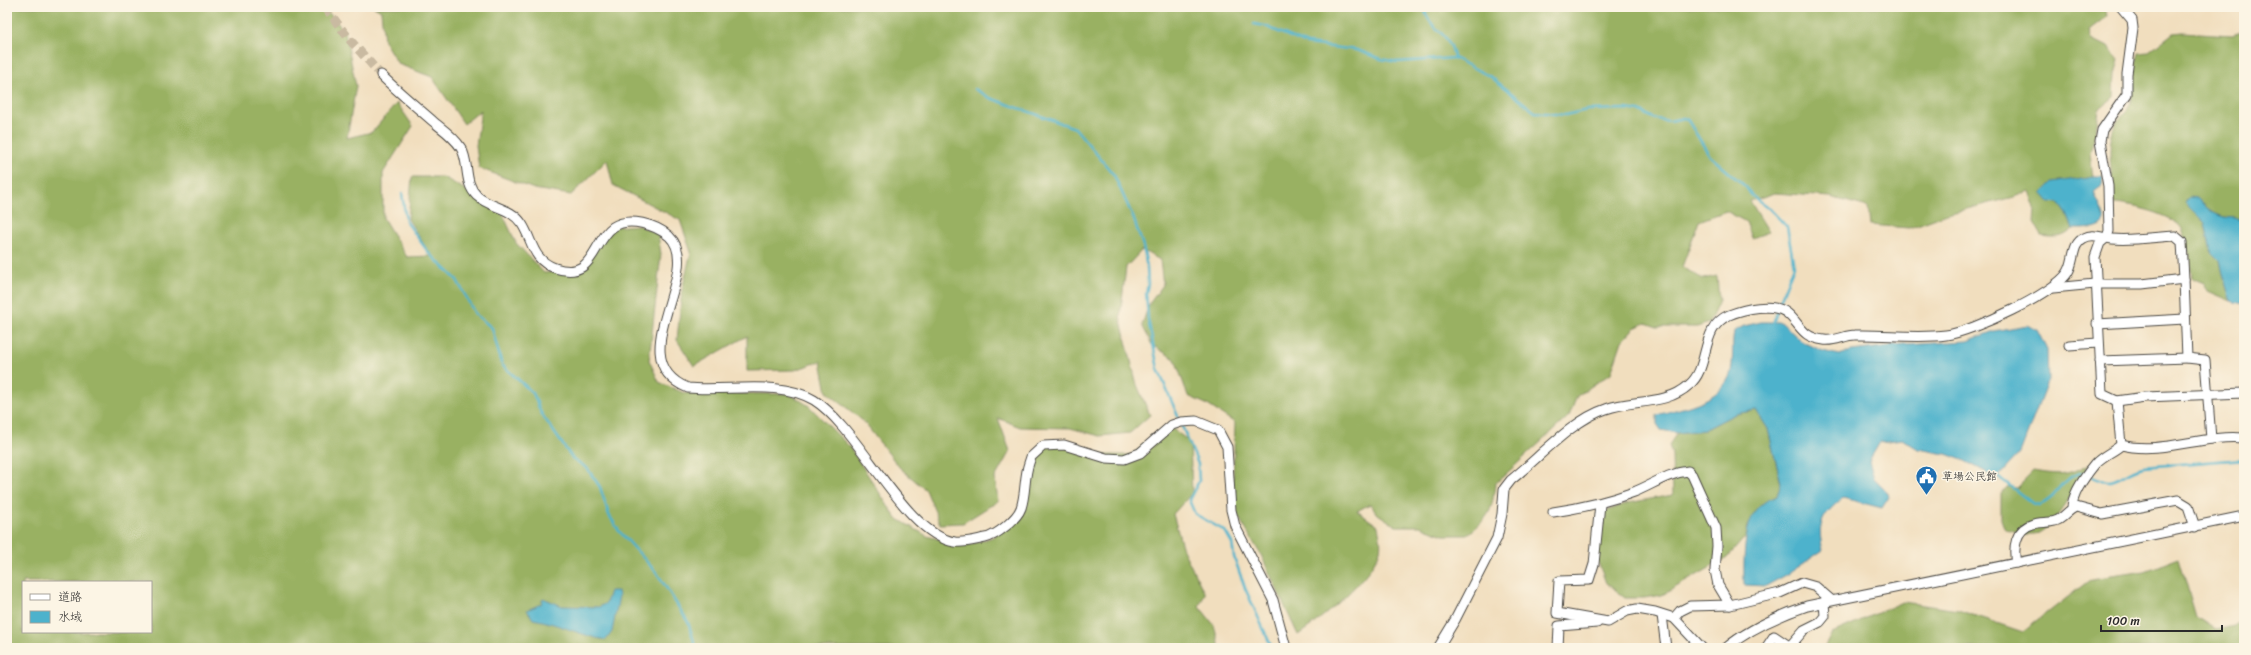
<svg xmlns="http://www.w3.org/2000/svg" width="2251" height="655" font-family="Sriracha,'Klee One',sans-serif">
	<rect width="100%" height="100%" fill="#fcf5e5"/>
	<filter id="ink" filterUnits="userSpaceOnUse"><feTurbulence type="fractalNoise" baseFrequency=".025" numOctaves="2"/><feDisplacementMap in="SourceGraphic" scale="8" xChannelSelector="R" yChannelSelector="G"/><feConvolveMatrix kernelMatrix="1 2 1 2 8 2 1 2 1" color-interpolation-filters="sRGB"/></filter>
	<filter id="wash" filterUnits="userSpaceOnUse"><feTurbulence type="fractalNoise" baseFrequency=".012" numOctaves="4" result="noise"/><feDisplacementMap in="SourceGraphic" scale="16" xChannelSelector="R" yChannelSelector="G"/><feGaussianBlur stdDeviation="0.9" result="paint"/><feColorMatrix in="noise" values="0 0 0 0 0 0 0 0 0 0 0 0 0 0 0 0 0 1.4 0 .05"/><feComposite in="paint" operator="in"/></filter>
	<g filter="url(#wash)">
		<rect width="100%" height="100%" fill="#f1debe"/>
		<g fill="#99b162" stroke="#626e46" fill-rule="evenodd">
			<path d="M7,7H324L345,32L356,86L347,138L372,132L397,103L413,126L383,173V218L407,257L431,256L408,219L412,177H443L501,210L516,243L544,273L579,269L613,227L638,225L658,234L661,254L649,360L659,382L684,393L790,394L809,406L849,446L896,518L927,536L965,546L993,537L1025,508L1030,477L1038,453L1052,442L1104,455H1131L1170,427L1190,442L1192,493L1173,514L1183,550L1205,594L1199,606L1214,625L1220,648H7ZM23,582H151V632H23Z"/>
			<path d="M374,7H2105L2107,16L2089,30L2092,39L2108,47L2119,60L2115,74L2114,97L2099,109L2096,131L2090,153L2093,176L2072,181H2058L2050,202L2059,203L2067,214L2073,229C2063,238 2056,238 2042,236L2034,222L2035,208L2029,191L2014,197L1947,214L1909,228L1870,225L1868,207L1830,197L1775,193L1750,201L1769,232L1752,238L1746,222L1726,211L1699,221L1682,267L1703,279L1717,276L1719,301L1709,323L1697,327H1657L1646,323L1634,328L1622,341L1611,373L1577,396L1569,416L1495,484C1492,513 1489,517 1467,535H1443L1420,526H1396L1378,514L1370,504L1357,511L1378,526C1379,532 1382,543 1380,550C1372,577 1322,619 1298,635L1261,555L1232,506L1235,423L1206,404L1188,396L1175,359L1152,345L1142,325L1149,304L1163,285L1160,260L1142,250L1126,267L1120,317L1137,385L1150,415L1130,433L1100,436L1070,428L1020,427L998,418L1010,451L995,478L998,501L963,523L940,524L926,490L900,468L863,421L827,392L821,361L795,370L747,371V336L694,366L677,340L682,290L691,252L680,220L613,185L607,160L571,195L534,189L479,168L476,146L481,110L464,124L432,77L398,64L384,41L381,11Z"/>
			<path d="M2244,31V231L2243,221C2235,216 2228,219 2220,216C2211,213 2204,205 2197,198L2185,203L2205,223L2211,251L2220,260L2227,290L2231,301L2208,291L2204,283L2192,278C2190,263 2189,243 2182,229C2174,214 2131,205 2114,204C2113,177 2105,150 2115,124C2118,117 2128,112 2130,104C2135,87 2133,70 2139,53L2149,52L2173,33L2182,32L2232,35Z"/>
			<path d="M1756,410L1768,429L1781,484L1777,496L1762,504L1748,526L1746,536L1727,558L1662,595L1644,598H1625L1606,583L1598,562L1595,539L1604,512L1628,503L1673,495L1672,455L1669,445L1677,433L1704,430L1735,414Z"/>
			<path d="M2089,464C2080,478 2054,528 2038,533C2028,536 2015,532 2005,530L2001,519V494L2007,487L2017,488L2034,471C2057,475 2068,476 2089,464Z"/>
			<path d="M2179,558L2196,617L2216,630L2234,626L2244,618V648H1824L1832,633L1903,602L1958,610L2023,632L2091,579L2145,571Z"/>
		</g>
		<g fill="#4db2cc" stroke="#3c6e7c">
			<path d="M2093,176H2103L2102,186L2094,192C2096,200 2102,208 2104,216C2107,230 2082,229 2073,229L2067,214L2059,203L2050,202L2042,193L2052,183Z"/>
			<path d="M2189,197L2197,198C2204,205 2211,213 2221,216C2228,219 2235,216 2243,221L2244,304L2231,301L2227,290L2220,260L2211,251L2205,223L2185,203Z"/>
			<path d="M1761,322H1781L1801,341L1823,351L1839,355L1852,351L1891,346L1967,341L1994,331L2028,325L2037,330L2047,350L2048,380L2020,453L1997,478L1965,461L1946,454L1918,449L1902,439L1880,442L1869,461L1874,478L1884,488L1889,497L1882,508L1843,498C1823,514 1816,524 1823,550L1788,574L1766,586L1744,585C1744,562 1742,520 1762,504C1766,500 1772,499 1777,496L1781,483L1768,429L1756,410L1735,414L1704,430L1677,433L1661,430L1657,424V415C1684,407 1729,401 1732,365C1733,354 1732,343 1734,331L1744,326Z"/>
			<path d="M610,591H618L619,596L612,632L606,640C581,636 558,623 533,619L527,610L541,604L543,598L562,606L599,607L606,603Z"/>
		</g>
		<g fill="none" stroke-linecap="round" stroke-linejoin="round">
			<g stroke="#4db2cc" stroke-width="2.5">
				<path d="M1424,7C1429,32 1451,31 1454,58L1491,77L1535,112L1565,115L1587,110L1626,109L1639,111L1656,119L1670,121L1683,118L1687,119L1710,156L1746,187L1752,196L1769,208L1787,227L1794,266L1778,306"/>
				<path d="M1254,24L1265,26L1307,44L1357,50L1381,59L1397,62L1454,58"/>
				<path d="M975,89L990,98L1075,128L1114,175L1133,217L1143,246L1147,268L1148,284L1146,293L1148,319L1158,369L1198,464L1199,481L1189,500L1195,514L1225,531L1232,543L1234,557L1245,588L1272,648"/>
				<path d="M402,193L406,221L428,252L457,280L475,314L492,328L502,365L533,393L541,413L572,458L587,468L600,487L609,515L619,531L657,573L688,622L696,648"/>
				<path d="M1773,324L1777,311"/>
				<path d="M1996,475L2032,503L2039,505C2058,500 2063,472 2085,473"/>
				<path d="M2089,475C2116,490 2119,473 2143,467L2244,459"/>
			</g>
		</g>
	</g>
	<g filter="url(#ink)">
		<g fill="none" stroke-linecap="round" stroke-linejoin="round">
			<path stroke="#c9baa1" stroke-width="9" stroke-dasharray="9 4.5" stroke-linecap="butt" d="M325,7L350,40L381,75"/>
			<defs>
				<g id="minor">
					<path d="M2121,7L2132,20L2133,28L2127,74V94L2102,130L2100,141L2108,186L2109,231L2107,237L2100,243L2095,257L2102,394L2117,401L2145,397L2244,393"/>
					<path d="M381,75C398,92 417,107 435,123C444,130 455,138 461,148C470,163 463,182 477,196C490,208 511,207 522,224C533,241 532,260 555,268C594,281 592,242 613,227C629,216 656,225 669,236C706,270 618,360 688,388C727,392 779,379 814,400C859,428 905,535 955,542C965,543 975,540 985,538C996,536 1017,519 1021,508C1026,493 1024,477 1029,463L1031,457L1043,446L1064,445L1106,458L1124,459L1140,453L1172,425L1181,422L1196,421L1218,430L1227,447L1231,510L1235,526L1273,600L1286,648"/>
					<path d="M2053,288L2095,284H2142L2184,279L2187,358L2205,360L2211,439"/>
					<path d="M2097,324L2185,319"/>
					<path d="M2069,345L2098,343"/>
					<path d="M2100,361L2187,358"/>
					<path d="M2117,401L2121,445"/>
					<path d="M2121,445C2162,455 2203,434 2244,438"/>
					<path d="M1600,504L1594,564L1589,580L1559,581L1557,613L1608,622L1627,611L1637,609L1655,612L1674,618L1702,648"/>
					<path d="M2072,508C2072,494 2086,475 2095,464C2102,456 2113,452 2121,445"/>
					<path d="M1553,512C1581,508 1607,502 1634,492C1652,485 1668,473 1688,471L1692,475L1716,528L1717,546L1715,570L1718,585L1730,605"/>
					<path d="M2016,563C2013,548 2015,529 2033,524C2040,522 2048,523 2055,521C2064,519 2067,510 2076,507L2102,514L2178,500L2188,506L2195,527"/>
					<path d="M1662,615L1666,648"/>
					<path d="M1674,618L1680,611L1690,606L1730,605L1780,593L1802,583L1816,587L1831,600"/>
					<path d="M1790,646L1804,630L1820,622L1825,616L1824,602"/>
					<path d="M1438,648L1455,620L1497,538L1502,514L1504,489L1511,480C1539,458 1572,420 1606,409C1633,399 1666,406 1689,385C1711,367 1699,328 1729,315C1744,309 1773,302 1787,313C1802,326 1801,337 1824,340C1834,342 1845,335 1855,335C1885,334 1916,339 1946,335C1971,332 2056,293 2068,272C2075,261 2071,244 2084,238C2093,233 2102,238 2112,239C2132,241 2155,237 2175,236L2182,242L2184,279"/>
					<path d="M1558,648L1559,626L1597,623"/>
					<path d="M1726,648C1750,628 1778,616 1807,606L2244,516"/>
					<path d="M1766,648L1774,636L1792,648"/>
				</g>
			</defs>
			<use href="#minor" stroke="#494641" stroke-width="11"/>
			<use href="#minor" stroke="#fff" stroke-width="9"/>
		</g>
	</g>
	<defs>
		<symbol id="civic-pin" viewBox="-11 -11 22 30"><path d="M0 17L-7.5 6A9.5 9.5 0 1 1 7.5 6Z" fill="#1f6fb2" stroke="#fcf5e5"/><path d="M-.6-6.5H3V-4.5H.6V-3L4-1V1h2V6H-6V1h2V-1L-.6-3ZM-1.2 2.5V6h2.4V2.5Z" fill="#fff"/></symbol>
	</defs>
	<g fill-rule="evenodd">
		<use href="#civic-pin" x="1914" y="464" width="25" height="34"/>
	</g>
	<g text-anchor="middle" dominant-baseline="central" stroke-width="3" stroke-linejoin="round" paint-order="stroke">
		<g font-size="11" fill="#2b2b2b" stroke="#fcf5e5" text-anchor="start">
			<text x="1942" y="476">草場公民館</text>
		</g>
	</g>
	<rect width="2251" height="655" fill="none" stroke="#fcf5e5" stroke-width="24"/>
	<rect x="22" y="581" width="130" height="52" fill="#fcf5e5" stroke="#a8a49b"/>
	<rect x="30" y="594" width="20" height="6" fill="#ffffff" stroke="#a8a49b"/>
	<text x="58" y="601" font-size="12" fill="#2b2b2b">道路</text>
	<rect x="30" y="611" width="20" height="12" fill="#4db2cc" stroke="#a8a49b"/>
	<text x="58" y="621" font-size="12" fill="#2b2b2b">水域</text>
	<path d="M2101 625v6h121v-6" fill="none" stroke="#2b2b2b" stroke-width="2"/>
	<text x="2107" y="625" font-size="12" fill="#2b2b2b" stroke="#fcf5e5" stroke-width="3" paint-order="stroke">100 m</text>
</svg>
